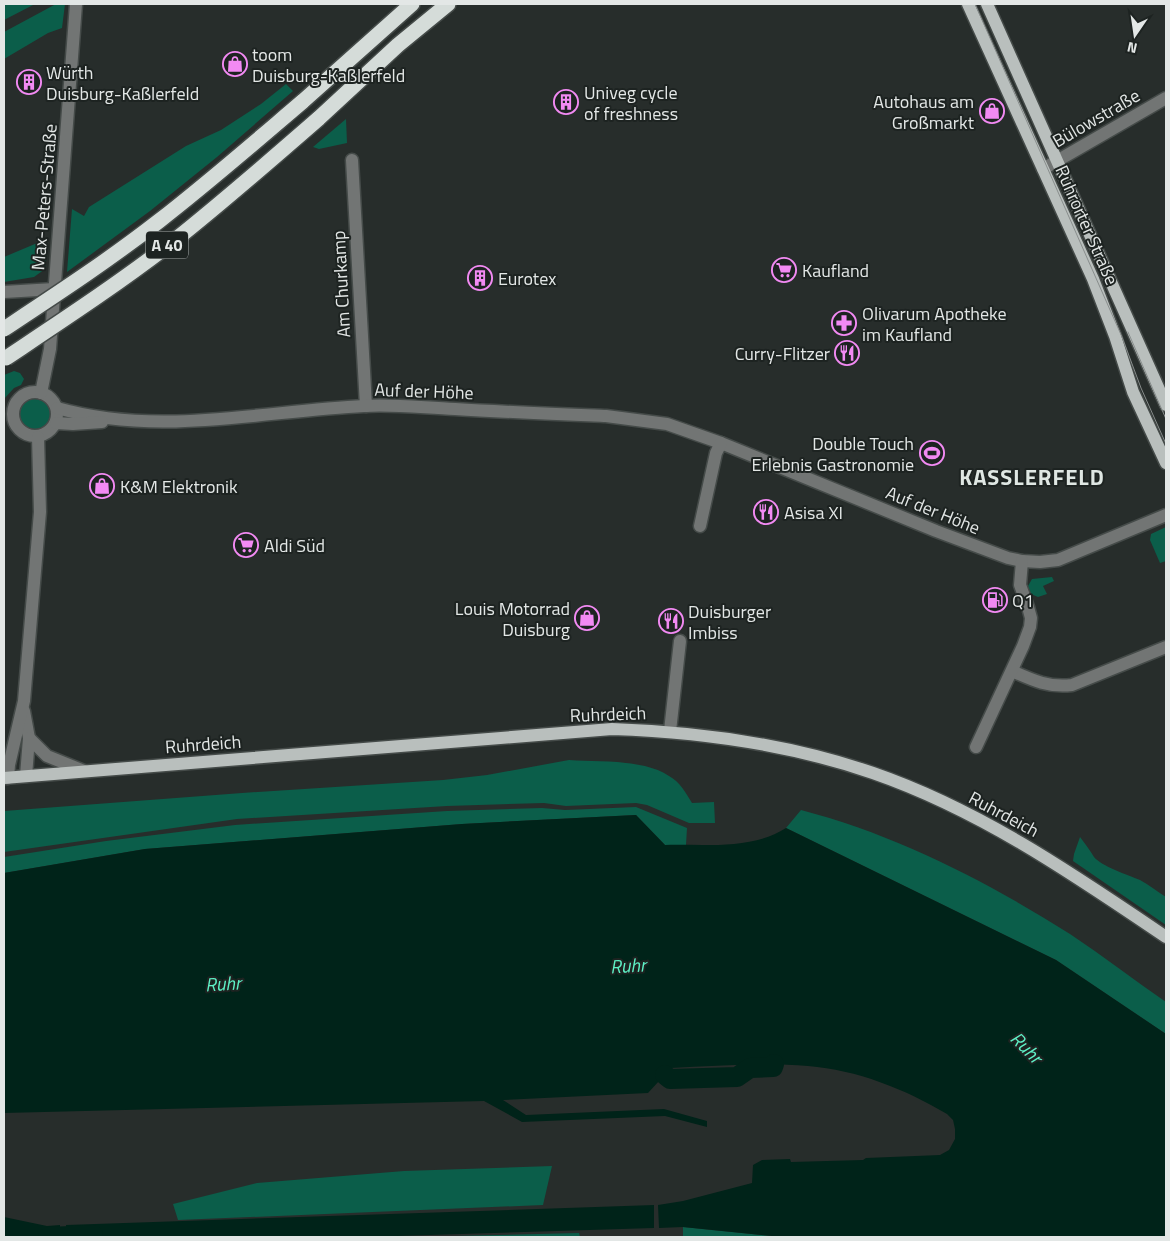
<svg xmlns="http://www.w3.org/2000/svg" width="1170" height="1241" font-family="'Titillium Web',sans-serif">
	<rect width="100%" height="100%" fill="#272d2b"/>
	<g fill="#0b5e4a">
		<path d="M4,4H35L4,20Z"/>
		<path d="M56,4H65L62,28L48,33L4,59V32Z"/>
		<path d="M286,84L293,91L217,157L150,211L67,272L72,209L84,216L89,207L186,146L221,130L261,104Z"/>
		<path d="M346,119L347,143L319,149L313,147Z"/>
		<path d="M42,241L45,243L47,247L45,269L34,277L4,282V257Z"/>
		<path d="M14,371L20,373L24,379L21,385L14,388L4,399V375Z"/>
		<circle cx="35" cy="414" r="15"/>
		<path d="M1166,527V561L1160,563L1150,540L1151,534Z"/>
		<path d="M1052,577L1054,581L1043,586L1047,594L1038,597L1031,594L1028,586L1032,579Z"/>
		<path d="M569,760C599,762 644,759 669,776C680,782 686,793 692,803L714,802L715,823H689L647,805L636,803L566,806L544,803L447,806L237,819L4,852V811L242,793L443,780L487,775Z"/>
		<path d="M636,807L687,828L686,845H665L636,815L462,824L145,849L4,873V857L106,841L235,825L447,811L542,808L565,810Z"/>
		<path d="M801,810C897,835 986,881 1070,934C1103,956 1134,980 1166,1002V1034L1056,960L786,828Z"/>
		<path d="M1080,837C1085,844 1090,850 1094,857C1101,866 1128,875 1140,880C1149,885 1158,892 1166,897V925L1073,861L1074,854Z"/>
		<path d="M552,1166L543,1205L178,1220L173,1204L257,1183L404,1171Z"/>
		<path d="M683,1227L782,1237H683Z"/>
		<path d="M579,1233L580,1237H412Z"/>
	</g>
	<g fill="#002319">
		<path d="M636,815L665,845C704,844 752,850 786,828L1056,960L1166,1034V1237H782L683,1227L659,1228L658,1205L683,1201L752,1183L753,1165L762,1160L790,1159L791,1162L863,1160L866,1158L940,1155L949,1150L955,1139V1129L953,1120L947,1114C905,1089 857,1070 808,1066C763,1062 716,1066 671,1068L648,1093L503,1100L526,1115L664,1109L707,1121V1127L665,1116L522,1122L484,1101L4,1113V873L145,849L462,824Z"/>
		<path d="M654,1205V1228L365,1237H66V1225Z"/>
		<path d="M4,1217L47,1226L60,1225V1237H4Z"/>
	</g>
	<g fill="none" stroke-linecap="round" stroke-linejoin="round">
		<g stroke="#002319" stroke-width="20">
			<path d="M665,1075L670,1079L737,1077L750,1068L773,1067L774,1064"/>
			<path d="M48,1237L93,1235"/>
		</g>
		<defs>
			<g id="minor">
				<path d="M352,160L366,406"/>
				<path d="M1043,169L1166,98"/>
				<path d="M4,292L54,289"/>
				<circle cx="35" cy="414" r="22"/>
				<path d="M41,393L50,349L76,4"/>
				<path d="M57,408C159,437 261,411 364,406C394,404 425,408 455,409C505,412 556,414 606,416L667,424L721,443L936,531L1008,558L1022,561L1040,562L1058,560L1166,515"/>
				<path d="M56,423L73,424L102,422"/>
				<path d="M700,526L716,453L721,443"/>
				<path d="M1012,671C1032,680 1049,688 1072,685L1166,647"/>
				<path d="M24,711L29,738L26,776"/>
				<path d="M670,731L680,641"/>
				<path d="M29,738L47,756L84,771"/>
				<path d="M976,747L1023,646L1030,627L1031,618L1028,607L1020,585L1022,561"/>
				<path d="M8,778L9,765L24,701L40,512L38,437"/>
			</g>
			<g id="major">
				<path d="M968,4L1093,279L1115,336L1133,392L1166,463"/>
				<path d="M987,4L1166,405"/>
				<path d="M4,778L612,729C700,732 789,744 873,773C980,810 1073,874 1166,937"/>
			</g>
			<g id="highway">
				<path d="M302,102L412,4"/>
				<path d="M318,119L398,45L448,4"/>
			</g>
		</defs>
		<use href="#minor" stroke="#454b49" stroke-width="15"/>
		<use href="#major" stroke="#454b49" stroke-width="15"/>
		<use href="#highway" stroke="#454b49" stroke-width="18"/>
		<use href="#minor" stroke="#727574" stroke-width="12"/>
		<use href="#major" stroke="#b9bfbd" stroke-width="12"/>
		<use href="#highway" stroke="#d5dcd9" stroke-width="15"/>
		<g stroke="#888d8c" stroke-width="1">
			<path d="M975,4L1122,337L1141,388L1166,444"/>
			<path d="M1128,332L1166,419"/>
		</g>
		<defs>
			<g id="highway-bridge">
				<path d="M4,329C57,294 109,260 159,221C208,183 255,142 302,102"/>
				<path d="M6,358C63,320 121,282 175,240C224,201 271,160 318,119"/>
			</g>
		</defs>
		<use href="#highway-bridge" stroke="#454b49" stroke-width="18" stroke-linecap="butt"/>
		<use href="#highway-bridge" stroke="#d5dcd9" stroke-width="15"/>
	</g>
	<defs>
		<symbol id="shop-ring" viewBox="-11 -11 22 22"><circle r="9.5" fill="#1d2321" stroke="#f28af3" stroke-width="1.5"/><path d="M-5-2.5h2.3a2.7 3.5 0 0 1 5.4 0H5L5.5 6h-11ZM-1.5-2.5h3a1.5 2.3 0 0 0-3 0Z" fill="#f28af3"/></symbol>
		<symbol id="building-ring" viewBox="-11 -11 22 22"><circle r="9.5" fill="#1d2321" stroke="#f28af3" stroke-width="1.5"/><path d="M-4-6H4V6H1V3H-1V6H-4ZM-2.5-4.3h1.7v1.8h-1.7ZM.8-4.3h1.7v1.8H.8ZM-2.5-1h1.7V.8h-1.7ZM.8-1h1.7V.8H.8Z" fill="#f28af3"/></symbol>
		<symbol id="supermarket-ring" viewBox="-11 -11 22 22"><circle r="9.5" fill="#1d2321" stroke="#f28af3" stroke-width="1.5"/><path d="M-6-5.5h2.5l.6 2H6L4.5 2H-2.5L-4.4-4H-6ZM-1.5 3.2a1.3 1.3 0 1 0 .1 0ZM3 3.2a1.3 1.3 0 1 0 .1 0Z" fill="#f28af3"/></symbol>
		<symbol id="pharmacy-ring" viewBox="-11 -11 22 22"><circle r="9.5" fill="#1d2321" stroke="#f28af3" stroke-width="1.5"/><path d="M-2-6h4v4h4v4h-4v4h-4v-4h-4v-4h4Z" fill="#f28af3"/></symbol>
		<symbol id="restaurant-ring" viewBox="-11 -11 22 22"><circle r="9.5" fill="#1d2321" stroke="#f28af3" stroke-width="1.5"/><path d="M-5-6h1v4h1v-4h1v4h1v-4h1v5L-1.5 .5V6h-2V.5L-5-1ZM5-6V6H3V1.5H1.5Q1.5-4 5-6Z" fill="#f28af3"/></symbol>
		<symbol id="stadium-ring" viewBox="-11 -11 22 22"><circle r="9.5" fill="#1d2321" stroke="#f28af3" stroke-width="1.5"/><path d="M0-5a6.5 5 0 1 0 0 10a6.5 5 0 1 0 0-10ZM-3.5-1.8h7v3.6h-7Z" fill="#f28af3"/></symbol>
		<symbol id="fuel-ring" viewBox="-11 -11 22 22"><circle r="9.5" fill="#1d2321" stroke="#f28af3" stroke-width="1.5"/><path d="M-5.5-6h7V0h2V4h1.3V-2.5L3-4.5l.8-.8L6-3V5H2.5V1h-1V6h-7ZM-4.2-4.7v3.2H.2V-4.7Z" fill="#f28af3"/></symbol>
	</defs>
	<g fill-rule="evenodd">
		<use href="#shop-ring" x="221" y="50" width="28" height="28"/>
		<use href="#building-ring" x="15" y="68" width="28" height="28"/>
		<use href="#building-ring" x="552" y="88" width="28" height="28"/>
		<use href="#shop-ring" x="978" y="97" width="28" height="28"/>
		<use href="#supermarket-ring" x="770" y="256" width="28" height="28"/>
		<use href="#building-ring" x="466" y="264" width="28" height="28"/>
		<use href="#pharmacy-ring" x="830" y="309" width="28" height="28"/>
		<use href="#restaurant-ring" x="833" y="339" width="28" height="28"/>
		<use href="#stadium-ring" x="918" y="439" width="28" height="28"/>
		<use href="#shop-ring" x="88" y="472" width="28" height="28"/>
		<use href="#restaurant-ring" x="752" y="498" width="28" height="28"/>
		<use href="#supermarket-ring" x="232" y="531" width="28" height="28"/>
		<use href="#fuel-ring" x="981" y="586" width="28" height="28"/>
		<use href="#shop-ring" x="573" y="604" width="28" height="28"/>
		<use href="#restaurant-ring" x="657" y="607" width="28" height="28"/>
	</g>
	<g text-anchor="middle" dominant-baseline="central" stroke-width="4" stroke-linejoin="round" paint-order="stroke">
		<rect fill="#1d2321" stroke="#a8acab" stroke-width="1" x="146" y="231.5" width="42" height="27" rx="4"/>
		<g font-size="16" font-weight="bold" fill="#e3e7e6">
			<text x="167" y="245">A 40</text>
		</g>
		<g font-size="18" fill="#e3e7e6" stroke="#1d2321" text-anchor="start">
			<text x="252" y="54">toom<tspan x="252" dy="21">Duisburg-Kaßlerfeld</tspan></text>
			<text x="46" y="72">Würth<tspan x="46" dy="21">Duisburg-Kaßlerfeld</tspan></text>
			<text x="584" y="92">Univeg cycle<tspan x="584" dy="21">of freshness</tspan></text>
			<text x="974" y="101" text-anchor="end">Autohaus am<tspan x="974" dy="21">Großmarkt</tspan></text>
			<text x="802" y="270">Kaufland</text>
			<text x="498" y="278">Eurotex</text>
			<text x="862" y="313">Olivarum Apotheke<tspan x="862" dy="21">im Kaufland</tspan></text>
			<text x="830" y="353" text-anchor="end">Curry-Flitzer</text>
			<text x="914" y="443" text-anchor="end">Double Touch<tspan x="914" dy="21">Erlebnis Gastronomie</tspan></text>
			<text x="120" y="486">K&amp;M Elektronik</text>
			<text x="784" y="512">Asisa XI</text>
			<text x="264" y="545">Aldi Süd</text>
			<text x="1012" y="600">Q1</text>
			<text x="570" y="608" text-anchor="end">Louis Motorrad<tspan x="570" dy="21">Duisburg</tspan></text>
			<text x="688" y="611">Duisburger<tspan x="688" dy="21">Imbiss</tspan></text>
		</g>
		<g font-size="18" fill="#e3e7e6" stroke="#1d2321">
			<text transform="translate(1096 118) rotate(-30)">Bülowstraße</text>
			<text transform="translate(44 197) rotate(-85)">Max-Peters-Straße</text>
			<text transform="translate(1087 225) rotate(66)">Ruhrorter Straße</text>
			<text transform="translate(341 284) rotate(-93)">Am Churkamp</text>
			<text transform="translate(424 391) rotate(2)">Auf der Höhe</text>
			<text transform="translate(933 510) rotate(22)">Auf der Höhe</text>
			<text transform="translate(608 714) rotate(-2)">Ruhrdeich</text>
			<text transform="translate(203 744) rotate(-4)">Ruhrdeich</text>
			<text transform="translate(1004 814) rotate(28)">Ruhrdeich</text>
		</g>
		<g font-size="19" font-style="italic" fill="#5ef1c6" stroke="#1d2321">
			<text transform="translate(628 965) rotate(-3)">Ruhr</text>
			<text transform="translate(223 983) rotate(-3)">Ruhr</text>
			<text transform="translate(1027 1047) rotate(45)">Ruhr</text>
		</g>
		<g font-size="22" font-weight="bold" letter-spacing="1" fill="#dfe7e3" stroke="#1d2321">
			<text x="1032" y="477">KASSLERFELD</text>
		</g>
	</g>
	<rect width="1170" height="1241" fill="none" stroke="#e3e7e6" stroke-width="10"/>
	<g transform="translate(1135 35) rotate(193)" stroke="#1d2321" stroke-width="4" paint-order="stroke">
	<path d="M0-4L9 19L0 12L-9 19Z" fill="#e3e7e6"/>
	<text y="-8" font-size="14" font-weight="bold" text-anchor="middle" fill="#e3e7e6">N</text>
	</g>
</svg>
